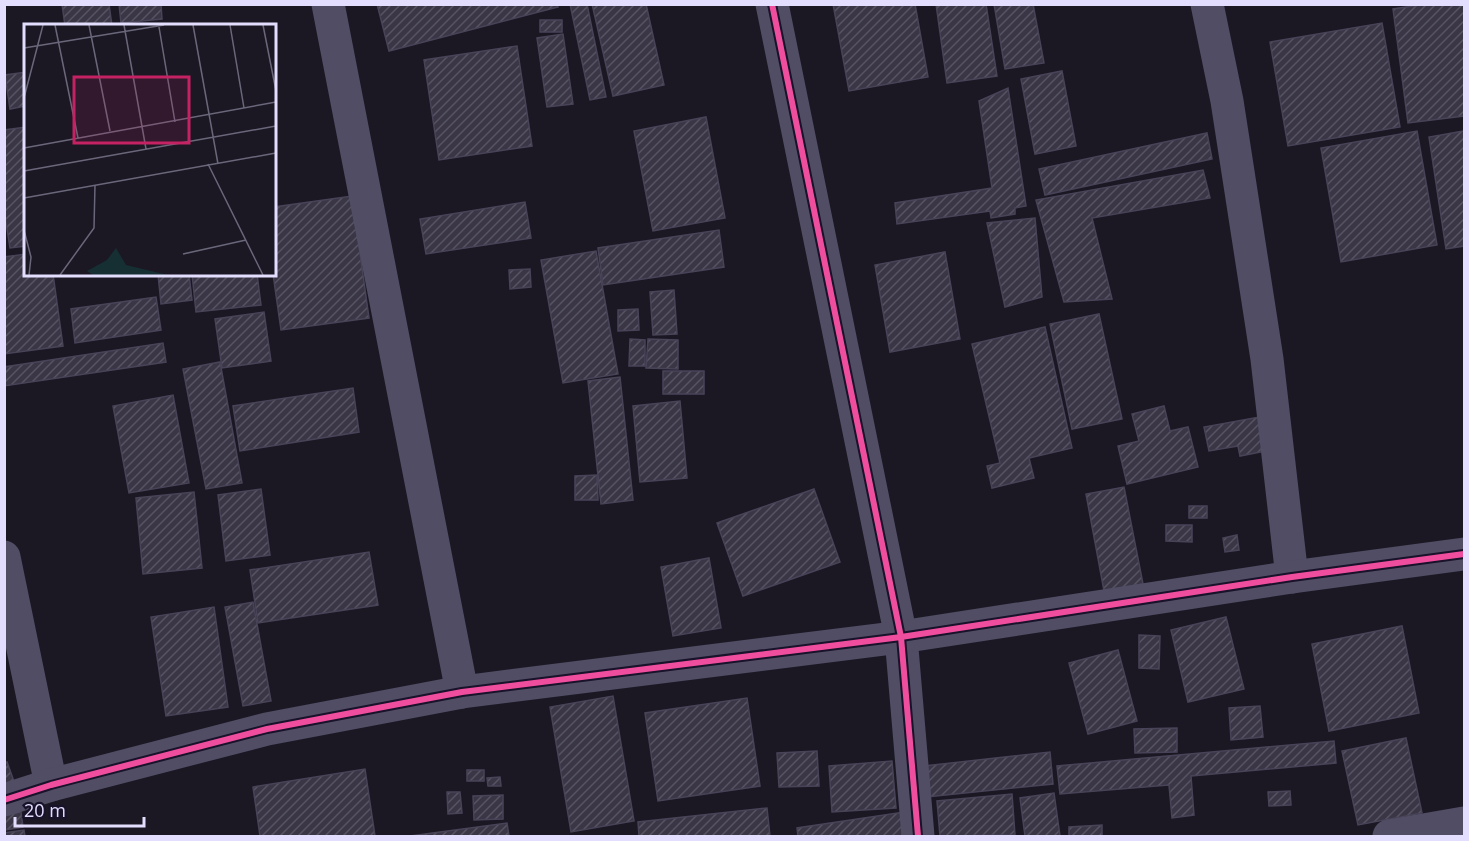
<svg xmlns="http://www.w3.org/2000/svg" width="1469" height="841" font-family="'Open Sans',sans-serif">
	<defs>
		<pattern id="building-hatch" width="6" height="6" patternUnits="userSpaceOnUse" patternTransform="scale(1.5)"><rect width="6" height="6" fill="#3a3646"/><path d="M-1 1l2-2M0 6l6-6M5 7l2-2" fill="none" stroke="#565362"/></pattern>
	</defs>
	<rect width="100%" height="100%" fill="#1b1824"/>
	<g fill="url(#building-hatch)" stroke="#494358" stroke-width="1.5">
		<path d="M62,4H109L112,26H65Z"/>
		<path d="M119,4H161L162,19L121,23Z"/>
		<path d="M377,4H557L558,7L389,51Z"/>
		<path d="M570,4H587L606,97L590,100Z"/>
		<path d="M592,4H646L664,85L613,96Z"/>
		<path d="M833,4H915L928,77L849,91Z"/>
		<path d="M936,4H986L997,76L947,83Z"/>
		<path d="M994,4H1033L1044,63L1005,69Z"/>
		<path d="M1426,4H1464V116L1408,123L1393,9Z"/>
		<rect x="540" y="20" width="22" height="12"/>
		<path d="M1382,23L1400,127L1288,146L1270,42Z"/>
		<path d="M563,34L573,104L547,107L537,38Z"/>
		<path d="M517,46L532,146L439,160L424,60Z"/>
		<path d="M1062,71L1076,146L1035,154L1021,79Z"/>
		<path d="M26,72V106L10,109L5,75Z"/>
		<path d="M1008,88L1026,206L1015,208V214L991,218L990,211L897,224L895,203L992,188L979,101Z"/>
		<path d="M706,117L725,218L653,231L634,131Z"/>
		<path d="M26,127V246L10,248L4,210V130Z"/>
		<path d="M1417,131L1437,245L1341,262L1321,148Z"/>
		<path d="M1464,131V246L1446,249L1429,137Z"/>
		<path d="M1207,133L1212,159L1045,195L1039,169Z"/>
		<path d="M1203,170L1210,198L1092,218L1112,299L1064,302L1036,200Z"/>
		<path d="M352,196L369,318L281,330L273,274H274V207Z"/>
		<path d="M525,202L531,238L426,254L420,219Z"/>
		<path d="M1035,218L1042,297L1005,307L987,223Z"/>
		<path d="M719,230L724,267L603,285L598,248Z"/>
		<path d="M596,251L618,374L563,383L541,260Z"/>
		<path d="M945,252L960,339L890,352L875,265Z"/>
		<path d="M26,254V274H53L63,346L4,354V257Z"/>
		<path d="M530,269L531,287L510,289L509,270Z"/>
		<path d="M158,274H189L192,300L161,304Z"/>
		<path d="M192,274H257L261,305L196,312Z"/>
		<path d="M674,290L677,334L653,335L650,292Z"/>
		<path d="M156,297L161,330L75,343L71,309Z"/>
		<path d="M638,309L639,330L618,331V310Z"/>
		<path d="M264,312L271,361L222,368L215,319Z"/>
		<path d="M1099,314L1122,419L1072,429L1050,324Z"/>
		<path d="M1045,327L1072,448L1029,458L1034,478L992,488L987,466L1000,463L972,344Z"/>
		<path d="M630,339L645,340V366H629Z"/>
		<path d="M648,339L678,340V369L646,368Z"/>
		<path d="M163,343L166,362L4,386V367Z"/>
		<path d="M220,362L242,483L206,489L183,369Z"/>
		<rect x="663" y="371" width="41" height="23"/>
		<path d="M620,377L633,500L601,504L588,381Z"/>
		<path d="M353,388L359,432L240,451L233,406Z"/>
		<path d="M173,395L189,483L129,493L113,406Z"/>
		<path d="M680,401L687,478L640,482L633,406Z"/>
		<path d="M1164,406L1170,431L1188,427L1198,467L1127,484L1118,446L1139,441L1132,414Z"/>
		<path d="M1270,415L1276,449L1240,456L1238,446L1209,451L1204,427Z"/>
		<path d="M597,475L598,500H575V476Z"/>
		<path d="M1124,487L1143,584L1104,591L1086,494Z"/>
		<path d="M261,489L270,555L226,561L218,495Z"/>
		<path d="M814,489L840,562L743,596L717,523Z"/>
		<path d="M194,492L202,568L143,574L136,498Z"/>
		<rect x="1189" y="506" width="18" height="12"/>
		<path d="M1166,525H1192V542L1166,541Z"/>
		<path d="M1237,535L1239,550L1225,552L1223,538Z"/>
		<path d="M369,552L378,605L258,623L250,570Z"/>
		<path d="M709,558L721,628L673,636L661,567Z"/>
		<path d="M253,602L271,701L243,706L225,607Z"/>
		<path d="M214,607L228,707L166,716L151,617Z"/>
		<path d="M1226,617L1244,689L1188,702L1171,630Z"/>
		<path d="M1402,626L1419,713L1329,731L1312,644Z"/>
		<path d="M1139,635L1160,636L1159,669L1139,668Z"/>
		<path d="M1118,650L1137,721L1088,734L1069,663Z"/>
		<path d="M613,696L634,821L571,832L550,707Z"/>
		<path d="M747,698L760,786L658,801L645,713Z"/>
		<path d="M1260,706L1263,737L1231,740L1229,708Z"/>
		<path d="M1177,728V752L1135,753L1134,729Z"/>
		<path d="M1406,738L1422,813L1358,825L1342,751Z"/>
		<path d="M1334,741L1336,763L1191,776L1194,815L1172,818L1169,785L1060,794L1057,766Z"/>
		<path d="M817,751L819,786L779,787L777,753Z"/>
		<path d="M1050,752L1053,784L927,797L924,766Z"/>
		<path d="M892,761L896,808L832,812L829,766Z"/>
		<path d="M7,762L16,787L4,790V763Z"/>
		<path d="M365,769L375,836H260L253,787Z"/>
		<rect x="467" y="770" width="17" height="11"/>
		<path d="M500,777L501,786H488L487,778Z"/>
		<path d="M1290,791L1291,805L1269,806L1268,792Z"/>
		<path d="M447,792H460L462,813L448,814Z"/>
		<path d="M1054,793L1060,836H1025L1020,798Z"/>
		<path d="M1012,794L1015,835L940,836L937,801Z"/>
		<path d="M503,795V819L474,820L473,796Z"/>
		<path d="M767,808L770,836H639L638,822Z"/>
		<path d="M21,812L23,827L4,830V815Z"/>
		<path d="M904,812L908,836H798L797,828Z"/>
		<path d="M507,823L509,836H410Z"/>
		<path d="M1102,825V836H1069V827Z"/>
		<path d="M24,830L25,836H4V833Z"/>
	</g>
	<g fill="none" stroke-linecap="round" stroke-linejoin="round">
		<g stroke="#514d65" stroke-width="33">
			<path d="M328,4L462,692"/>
			<path d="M772,4L901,637L918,836"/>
			<path d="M1207,4L1227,101L1267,359L1292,577"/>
			<path d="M4,557L51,785"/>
			<path d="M4,800L51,785L267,729L462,692L901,637L1292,577L1464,554"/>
			<path d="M1389,836L1464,823"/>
		</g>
		<defs>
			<g id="cycleway">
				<path d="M772,4L901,637L918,836"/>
				<path d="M4,800L51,785L267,729L462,692L901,637L1292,577L1464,554"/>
			</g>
		</defs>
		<use href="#cycleway" stroke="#18122a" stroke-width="10"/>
		<use href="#cycleway" stroke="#ef4d9e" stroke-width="6"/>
	</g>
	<g transform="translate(24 24)">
		<rect width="252" height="252" fill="#1b1824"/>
		<path d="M92,224L102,241L144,251H69L63,247L83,236Z" fill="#162f32"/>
		<path fill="none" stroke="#6b677b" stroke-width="1.5" d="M31,1L54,114M65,1L86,107M100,1L122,125M169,1L194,140M206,1L220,84M239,1L252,67M135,3L151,98M0,24L140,1M0,74L19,1M0,124L252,78M184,140L239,251M0,147L252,102M0,174L252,129M0,206L7,233L5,251M159,230L222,216M36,251L70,204L71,161"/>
		<path fill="#c42263" fill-opacity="0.15" stroke="#c42263" stroke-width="3" d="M50,53H165V119H50Z"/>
		<rect width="252" height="252" fill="none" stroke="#e3ddfe" stroke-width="3"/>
	</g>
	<rect width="1469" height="841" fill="none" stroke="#e3ddfe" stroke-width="12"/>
	<path d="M15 817v9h129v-9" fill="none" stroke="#e3ddfe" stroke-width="3"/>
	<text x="24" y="817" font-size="18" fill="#e3ddfe" stroke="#18122a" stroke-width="4.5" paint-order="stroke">20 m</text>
</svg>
